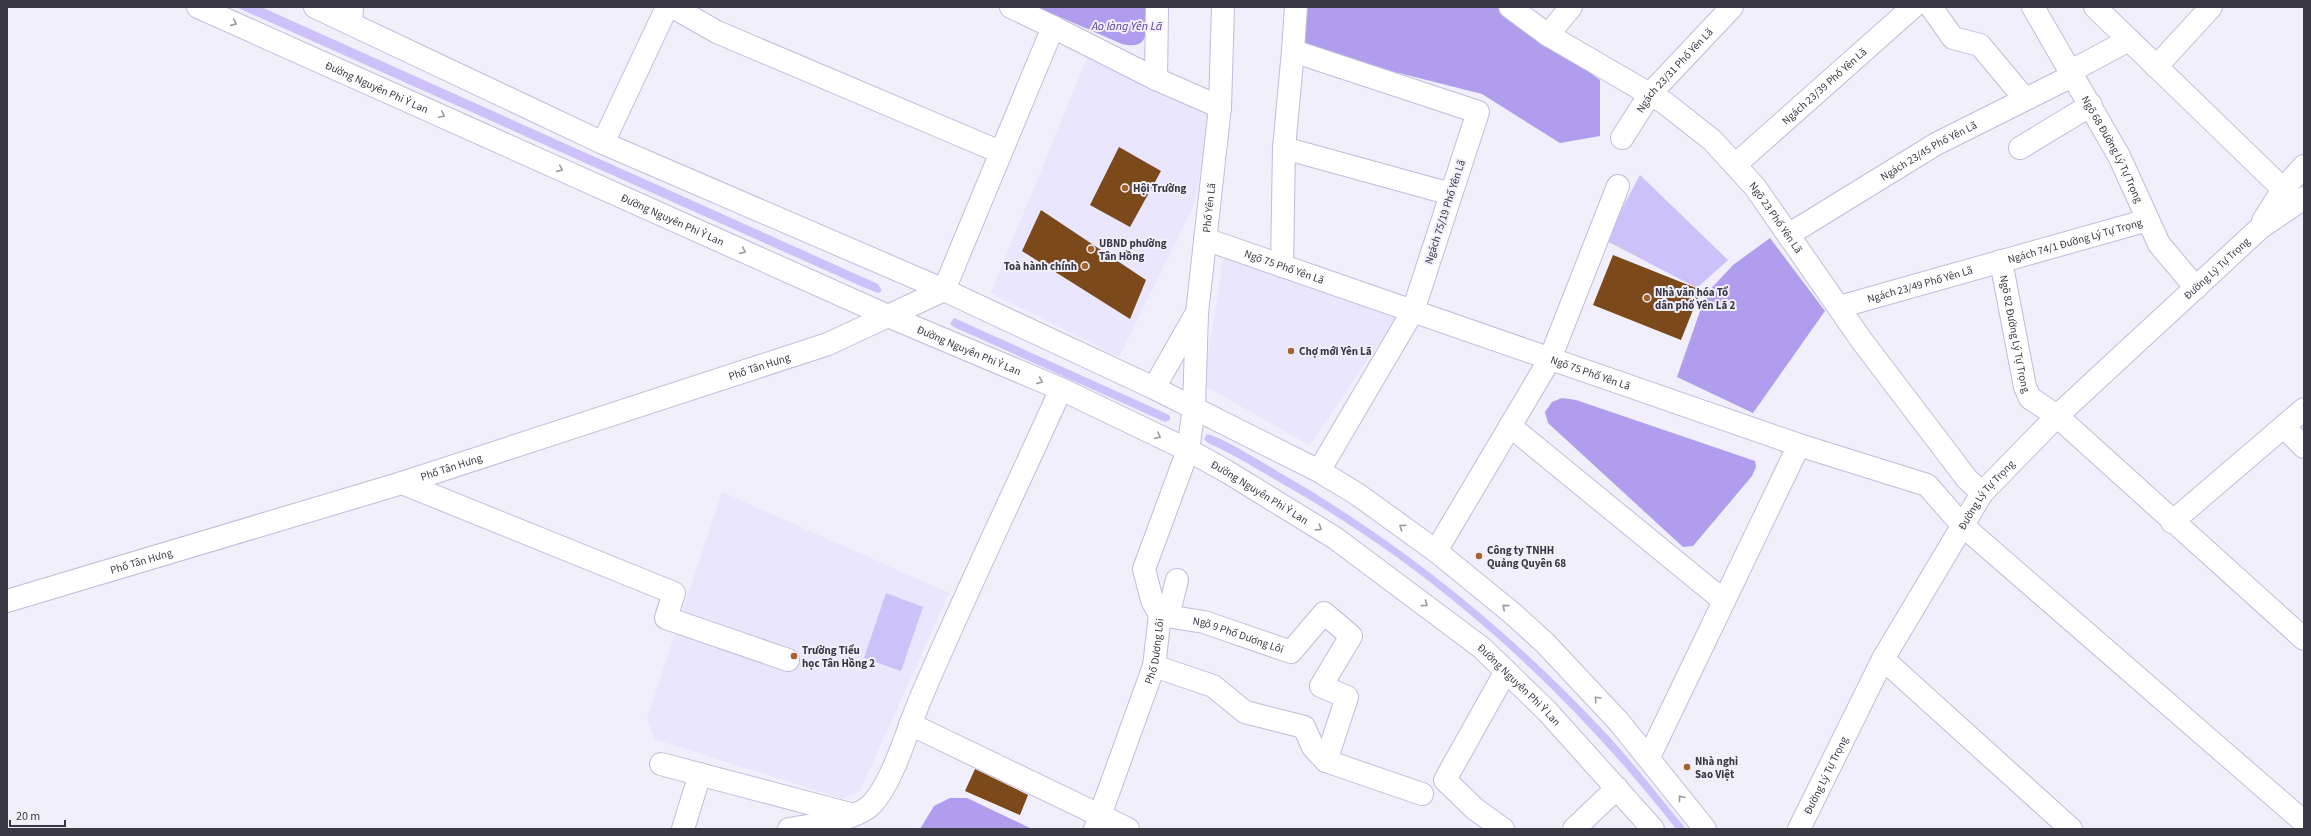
<svg xmlns="http://www.w3.org/2000/svg" width="2311" height="836" font-family="'Source Sans 3',sans-serif">
	<rect width="100%" height="100%" fill="#f1effb"/>
	<g fill="#eae6fd">
		<path d="M1089,53L1212,112L1194,205L1119,357L991,293Z"/>
		<path d="M1224,256L1397,317L1310,445L1203,385Z"/>
		<path d="M722,492L949,593L860,791L843,799L654,739L647,718Z"/>
	</g>
	<g fill="#cdc1f9">
		<path d="M236,7H261L878,284L882,291L878,293L863,287Z"/>
		<path d="M1640,175L1728,260L1697,288L1605,240Z"/>
		<path d="M954,318L1167,414L1170,416V420L1165,422L954,327L950,324Z"/>
		<path d="M1207,434C1218,435 1269,466 1282,474C1400,542 1507,628 1601,728C1631,760 1658,795 1686,829H1676C1568,690 1434,569 1281,483C1257,469 1233,454 1208,443L1204,439Z"/>
		<path d="M886,593L923,607L901,671L864,658Z"/>
	</g>
	<g fill="#b09ded">
		<path d="M1037,7H1146C1146,28 1152,51 1122,44Z"/>
		<path d="M1305,7H1498L1600,80V136L1560,143L1482,94L1304,49Z"/>
		<path d="M1770,238L1825,311L1753,413L1677,377L1706,294L1733,265Z"/>
		<path d="M1562,398L1576,400L1755,461L1756,467L1752,476L1693,546L1683,547L1548,423L1545,412L1552,402Z"/>
		<path d="M950,798H967L1032,829H920L934,806Z"/>
	</g>
	<g fill="#7c491b">
		<path d="M1119,147L1161,171L1130,227L1090,205Z"/>
		<path d="M1041,210L1146,280L1130,319L1022,251Z"/>
		<path d="M1613,255L1701,290L1681,340L1593,305Z"/>
		<path d="M975,769L1028,795L1020,815L965,791Z"/>
	</g>
	<g fill="none" stroke-linecap="round" stroke-linejoin="round">
		<defs>
			<g id="minor">
				<path d="M673,7L717,32L1000,152"/>
				<path d="M1011,7L1053,27"/>
				<path d="M1296,7L1293,51L1478,112L1413,311L1319,471"/>
				<path id="s1" d="M1510,7L1548,35L1665,103L1712,140L1755,187L1862,341L1967,479L1982,493"/>
				<path d="M1931,7L1953,38L1980,45L2025,99"/>
				<path id="s2" d="M2033,7L2119,156L2159,244L2196,288"/>
				<path d="M2095,7L2283,189"/>
				<path d="M351,23L352,7"/>
				<path d="M1548,35L1571,7"/>
				<path d="M2156,67L2211,7"/>
				<path d="M2071,71L2129,40"/>
				<path d="M1156,79L1157,7"/>
				<path id="s3" d="M1622,138L1650,94L1732,7"/>
				<path d="M603,143L667,7"/>
				<path d="M1284,148L1451,194"/>
				<path d="M2020,148L2091,105"/>
				<path id="s4" d="M1735,165L1913,7"/>
				<path id="s5" d="M1788,235L1936,144L2074,75"/>
				<path id="s6" d="M1205,239L1799,445L1927,485L1962,525L2304,822"/>
				<path id="s7" d="M2001,261L2025,387L2030,398L2057,416L2304,639"/>
				<path d="M1282,266L1284,148L1293,51"/>
				<path d="M944,290L1053,27L1156,79L1220,107"/>
				<path id="s8" d="M1839,307L2148,220"/>
				<path d="M1154,388L1195,316"/>
				<path id="s9" d="M1194,408L1197,313L1220,107L1223,7"/>
				<path d="M1510,426L1724,601"/>
				<path d="M2284,427L2304,447"/>
				<path d="M402,483L674,593L666,618L788,660"/>
				<path d="M2172,522L2304,409"/>
				<path d="M1436,551L1550,359L1618,186"/>
				<path id="s10" d="M7,601L402,483L828,344L888,316"/>
				<path id="s11" d="M1160,615L1204,622L1291,652L1324,613L1351,636L1321,686L1347,697L1326,761"/>
				<path d="M1168,616L1177,580"/>
				<path d="M1883,659L2071,829"/>
				<path d="M1154,666L1213,686L1245,712L1304,727L1313,747L1326,761L1422,794"/>
				<path d="M910,724L1128,829"/>
				<path d="M1649,757L1799,445"/>
				<path d="M661,764L850,814"/>
				<path d="M683,829L700,774"/>
				<path d="M789,829C812,825 856,821 872,804C894,780 908,727 922,695C966,592 1015,491 1061,389"/>
				<path id="s12" d="M1095,829L1154,666L1160,615L1152,600L1144,569L1188,450"/>
				<path d="M1503,829L1475,809L1445,780L1506,671"/>
				<path d="M1574,829L1617,788"/>
			</g>
			<g id="major">
				<path id="s13" d="M198,7L888,316L1061,389L1188,450L1226,471L1335,538L1482,648L1547,711L1653,829"/>
				<path d="M315,7L603,143L944,290L1154,388L1319,471L1357,494L1436,551L1512,613L1545,643L1619,722L1705,829"/>
				<path d="M2263,221L2283,189L2304,166"/>
				<path d="M888,316L944,290"/>
				<path d="M1188,450L1194,408"/>
				<path id="s14" d="M1799,829L1883,659L1982,493L2057,416L2260,228L2304,198"/>
			</g>
		</defs>
		<use href="#minor" stroke="#c2bcdb" stroke-width="24"/>
		<use href="#major" stroke="#c2bcdb" stroke-width="24"/>
		<use href="#minor" stroke="#fff" stroke-width="22"/>
		<use href="#major" stroke="#fff" stroke-width="22"/>
	</g>
	<defs><path id="oneway-chevron" d="M-2-3.5L2.5 0L-2 3.5" fill="none" stroke-width="1.6" stroke-linecap="round" stroke-linejoin="round"/></defs>
	<g stroke="#9c9ca2">
		<use href="#oneway-chevron" transform="translate(234 23) rotate(24)"/>
		<use href="#oneway-chevron" transform="translate(442 115) rotate(25)"/>
		<use href="#oneway-chevron" transform="translate(560 169) rotate(24)"/>
		<use href="#oneway-chevron" transform="translate(743 251) rotate(24)"/>
		<use href="#oneway-chevron" transform="translate(1040 381) rotate(23)"/>
		<use href="#oneway-chevron" transform="translate(1158 436) rotate(26)"/>
		<use href="#oneway-chevron" transform="translate(1402 527) rotate(-144)"/>
		<use href="#oneway-chevron" transform="translate(1319 528) rotate(33)"/>
		<use href="#oneway-chevron" transform="translate(1425 604) rotate(37)"/>
		<use href="#oneway-chevron" transform="translate(1505 607) rotate(-140)"/>
		<use href="#oneway-chevron" transform="translate(1597 699) rotate(-133)"/>
		<use href="#oneway-chevron" transform="translate(1681 798) rotate(-128)"/>
	</g>
	<g fill="#a3632c" stroke="#f1effb" stroke-width="1.5">
		<circle cx="1125" cy="188" r="4"/>
		<circle cx="1091" cy="249" r="4"/>
		<circle cx="1085" cy="266" r="4"/>
		<circle cx="1647" cy="298" r="4"/>
		<circle cx="1291" cy="351" r="4"/>
		<circle cx="1479" cy="556" r="4"/>
		<circle cx="794" cy="656" r="4"/>
		<circle cx="1687" cy="767" r="4"/>
	</g>
	<g text-anchor="middle" dominant-baseline="central" stroke-width="4" stroke-linejoin="round" paint-order="stroke">
		<g font-size="11" fill="#3a3844" stroke="#f1effb">
			<text stroke="none"><textPath href="#s3" startOffset="86">Ngách 23/31 Phố Yên Lã</textPath></text>
			<text stroke="none"><textPath href="#s13" startOffset="196">Đường Nguyên Phi Ỷ Lan</textPath></text>
			<text stroke="none"><textPath href="#s4" startOffset="119">Ngách 23/39 Phố Yên Lã</textPath></text>
			<text stroke="none"><textPath href="#s2" startOffset="163">Ngõ 68 Đường Lý Tự Trọng</textPath></text>
			<text stroke="none"><textPath href="#s5" startOffset="164">Ngách 23/45 Phố Yên Lã</textPath></text>
			<text stroke="none"><textPath href="#s9" startOffset="201">Phố Yên Lã</textPath></text>
			<text transform="translate(1445 212) rotate(-72)">Ngách 75/19 Phố Yên Lã</text>
			<text stroke="none"><textPath href="#s1" startOffset="343">Ngõ 23 Phố Yên Lã</textPath></text>
			<text stroke="none"><textPath href="#s13" startOffset="520">Đường Nguyên Phi Ỷ Lan</textPath></text>
			<text stroke="none"><textPath href="#s8" startOffset="245">Ngách 74/1 Đường Lý Tự Trọng</textPath></text>
			<text stroke="none"><textPath href="#s6" startOffset="84">Ngõ 75 Phố Yên Lã</textPath></text>
			<text stroke="none"><textPath href="#s14" startOffset="708">Đường Lý Tự Trọng</textPath></text>
			<text stroke="none"><textPath href="#s8" startOffset="84">Ngách 23/49 Phố Yên Lã</textPath></text>
			<text stroke="none"><textPath href="#s7" startOffset="74">Ngõ 82 Đường Lý Tự Trọng</textPath></text>
			<text stroke="none"><textPath href="#s13" startOffset="844">Đường Nguyên Phi Ỷ Lan</textPath></text>
			<text stroke="none"><textPath href="#s10" startOffset="788">Phố Tân Hưng</textPath></text>
			<text stroke="none"><textPath href="#s6" startOffset="408">Ngõ 75 Phố Yên Lã</textPath></text>
			<text stroke="none"><textPath href="#s10" startOffset="464">Phố Tân Hưng</textPath></text>
			<text stroke="none"><textPath href="#s13" startOffset="1168">Đường Nguyên Phi Ỷ Lan</textPath></text>
			<text stroke="none"><textPath href="#s14" startOffset="384">Đường Lý Tự Trọng</textPath></text>
			<text stroke="none"><textPath href="#s10" startOffset="140">Phố Tân Hưng</textPath></text>
			<text stroke="none"><textPath href="#s11" startOffset="81">Ngõ 9 Phố Dương Lôi</textPath></text>
			<text stroke="none"><textPath href="#s12" startOffset="188">Phố Dương Lôi</textPath></text>
			<text stroke="none"><textPath href="#s13" startOffset="1492">Đường Nguyên Phi Ỷ Lan</textPath></text>
			<text stroke="none"><textPath href="#s14" startOffset="60">Đường Lý Tự Trọng</textPath></text>
		</g>
		<g font-size="11" font-weight="bold" fill="#3a3844" stroke="#f1effb" text-anchor="start">
			<text x="1133" y="188">Hội Trường</text>
			<text x="1099" y="243">UBND phường<tspan x="1099" dy="13">Tân Hồng</tspan></text>
			<text x="1077" y="266" text-anchor="end">Toà hành chính</text>
			<text x="1655" y="292">Nhà văn hóa Tổ<tspan x="1655" dy="13">dân phố Yên Lã 2</tspan></text>
			<text x="1299" y="351">Chợ mới Yên Lã</text>
			<text x="1487" y="550">Công ty TNHH<tspan x="1487" dy="13">Quảng Quyên 68</tspan></text>
			<text x="802" y="650">Trường Tiểu<tspan x="802" dy="13">học Tân Hồng 2</tspan></text>
			<text x="1695" y="761">Nhà nghỉ<tspan x="1695" dy="13">Sao Việt</tspan></text>
		</g>
		<g font-size="12" font-style="italic" fill="#5a3d99" stroke="#f1effb">
			<text x="1127" y="26">Ao làng Yên Lã</text>
		</g>
	</g>
	<rect width="2311" height="836" fill="none" stroke="#3a3844" stroke-width="16"/>
	<path d="M10 820v6h55v-6" fill="none" stroke="#3a3844" stroke-width="2"/>
	<text x="16" y="820" font-size="12" fill="#3a3844" stroke="#f1effb" stroke-width="3" paint-order="stroke">20 m</text>
</svg>
